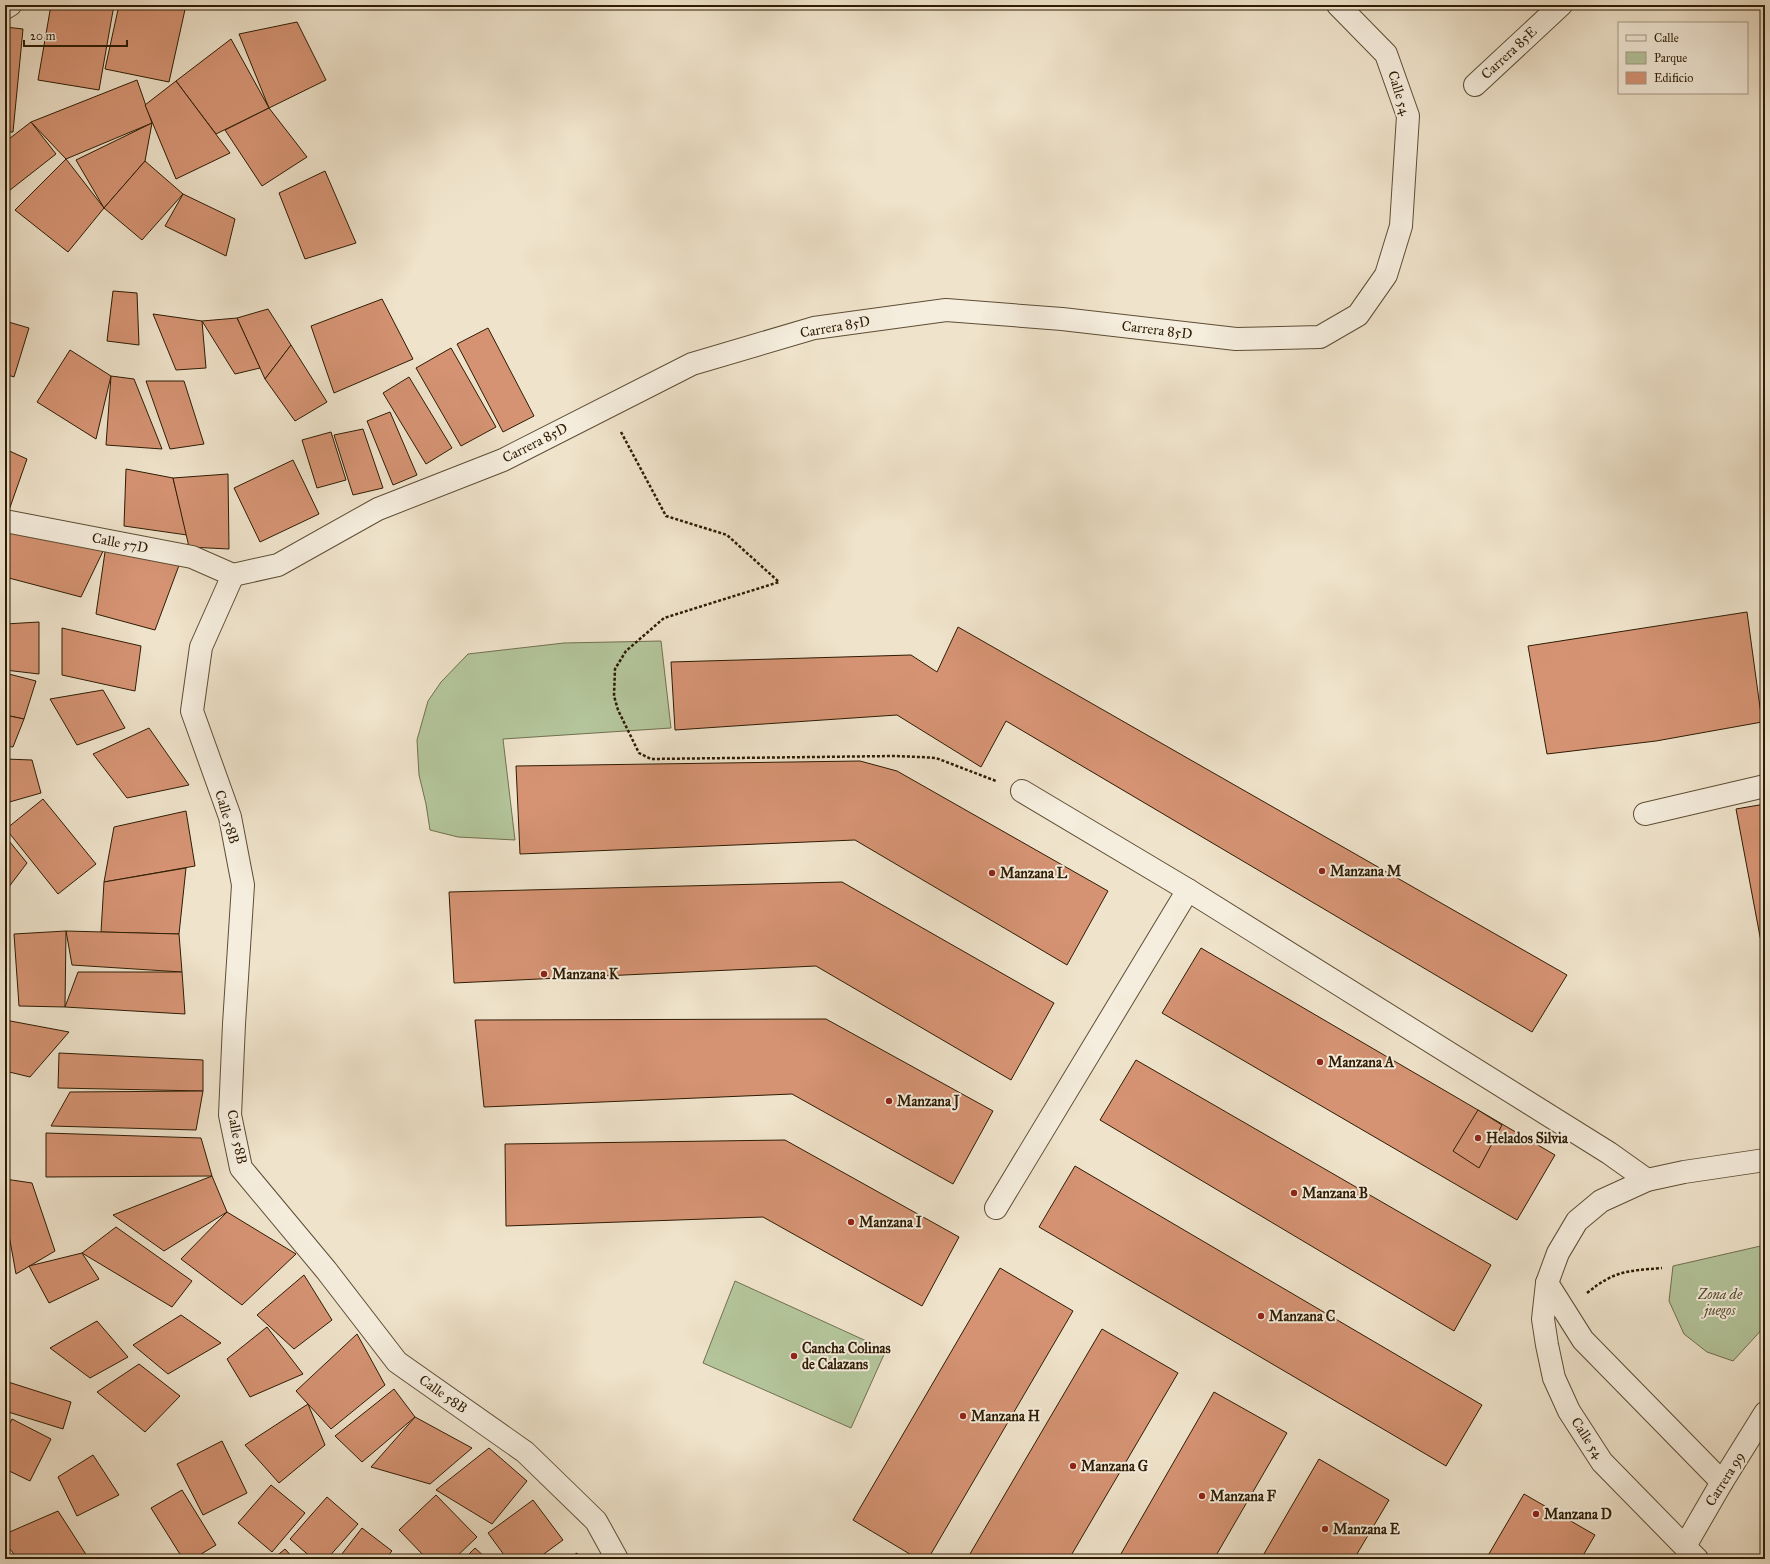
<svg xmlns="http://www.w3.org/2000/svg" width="1770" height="1564" font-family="'IM FELL Great Primer',serif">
	<rect width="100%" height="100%" fill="#efe3cb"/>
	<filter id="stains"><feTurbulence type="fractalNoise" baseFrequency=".005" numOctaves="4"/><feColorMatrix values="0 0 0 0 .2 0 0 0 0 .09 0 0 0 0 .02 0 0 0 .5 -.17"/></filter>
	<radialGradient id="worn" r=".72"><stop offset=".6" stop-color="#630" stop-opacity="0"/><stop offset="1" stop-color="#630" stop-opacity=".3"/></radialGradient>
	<g fill="#b4c59b" stroke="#71704f">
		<path d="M661,641L671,728L503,739L515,840L458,837L430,830L426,804L419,775L417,740L428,701L441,682L468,654L564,643Z"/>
		<path d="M1765,1245V1326L1733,1361L1707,1352L1684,1334L1669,1301L1673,1266Z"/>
		<path d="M735,1281L886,1350L851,1428L703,1363Z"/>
	</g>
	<g fill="#d59373" stroke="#2e1c03">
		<path d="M51,5H114L99,90L38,80Z"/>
		<path d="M119,5H186L169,82L105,69Z"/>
		<path d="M297,22L326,80L269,108L239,34Z"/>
		<path d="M5,27L23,29L13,132H5Z"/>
		<path d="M231,39L269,108L216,134L176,81Z"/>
		<path d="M137,80L152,123L66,159L31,122Z"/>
		<path d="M176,81L230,153L176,179L145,105Z"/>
		<path d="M269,108L307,157L262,186L225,130Z"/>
		<path d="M31,122L56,154L5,194V142Z"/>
		<path d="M152,123L145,161L104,208L76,160Z"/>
		<path d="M66,159L104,208L68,252L15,210Z"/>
		<path d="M145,161L183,194L142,240L104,208Z"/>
		<path d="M325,171L356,243L305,259L279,193Z"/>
		<path d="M183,194L235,219L226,256L165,226Z"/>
		<path d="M113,291L137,293L139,345L107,341Z"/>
		<path d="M382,299L413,359L334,393L311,326Z"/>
		<path d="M268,309L291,345L265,379L237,318Z"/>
		<path d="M153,314L202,321L206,368L176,370Z"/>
		<path d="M237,318L260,368L235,374L202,321Z"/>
		<path d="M5,321L29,328L14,377L5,374Z"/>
		<path d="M488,328L534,416L503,432L457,344Z"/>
		<path d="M291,345L327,402L295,421L265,379Z"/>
		<path d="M451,348L496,427L461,446L416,368Z"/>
		<path d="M70,350L111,376L96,439L37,402Z"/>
		<path d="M111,376L134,379L162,449L106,445Z"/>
		<path d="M409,377L452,448L426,464L383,393Z"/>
		<path d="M146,381H184L204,444L170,449Z"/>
		<path d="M390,412L417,475L393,485L367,421Z"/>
		<path d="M363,429L383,488L353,495L334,435Z"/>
		<path d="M331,432L346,480L317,488L302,440Z"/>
		<path d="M5,449L27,459L8,513L5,512Z"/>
		<path d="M293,460L319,514L260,542L234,488Z"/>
		<path d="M126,469L173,478L187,535L124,526Z"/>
		<path d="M228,474L229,549L189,547L173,478Z"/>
		<path d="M5,524L106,545L81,597L5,577Z"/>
		<path d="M106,545L181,560L155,630L96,614Z"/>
		<path d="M1747,612L1762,722L1656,741L1547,754L1528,646Z"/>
		<path d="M39,622V674L5,670V624Z"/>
		<path d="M958,627L1567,975L1532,1032L1006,721L981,767L897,715L675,730L671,662L911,655L937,672Z"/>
		<path d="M62,628L141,646L135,691L62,675Z"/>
		<path d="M5,673L36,681L24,719L5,715Z"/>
		<path d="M103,690L125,728L77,745L50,699Z"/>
		<path d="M5,715L24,719L13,747L5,746Z"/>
		<path d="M149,728L189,785L127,798L93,754Z"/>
		<path d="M5,759L32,760L41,793L6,803Z"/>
		<path d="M860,761L897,771L1108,891L1067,965L855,840L520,854L516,766Z"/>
		<path d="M43,799L96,864L58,894L6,829Z"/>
		<path d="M1765,804V963L1736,809Z"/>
		<path d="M186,811L195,866L104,882L114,827Z"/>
		<path d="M5,836L27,863L5,892Z"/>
		<path d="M186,868L179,934L101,932L104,882Z"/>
		<path d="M842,882L1054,1003L1011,1080L816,966L454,983L449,892Z"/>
		<path d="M66,931L179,934L182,972L72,965Z"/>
		<path d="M66,931L65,1007L19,1006L14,934Z"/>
		<path d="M1201,948L1555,1155L1517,1220L1162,1013Z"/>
		<path d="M78,972H182L185,1014L65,1007Z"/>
		<path d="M826,1019L993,1111L953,1184L792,1094L484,1107L475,1020Z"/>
		<path d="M5,1020L69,1032L30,1077L5,1071Z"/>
		<path d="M59,1053L203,1060V1091L58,1088Z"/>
		<path d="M1136,1060L1491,1265L1454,1331L1100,1120Z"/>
		<path d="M203,1091L196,1130L51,1126L70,1092Z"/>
		<path d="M1478,1110L1502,1125L1479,1168L1453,1151Z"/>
		<path d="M46,1133L201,1138L212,1176L46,1177Z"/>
		<path d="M785,1140L959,1237L922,1306L763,1217L506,1226L505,1144Z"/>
		<path d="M1075,1166L1482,1405L1446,1466L1039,1227Z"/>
		<path d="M212,1176L227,1212L164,1251L113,1215Z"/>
		<path d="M5,1179L32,1183L55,1251L16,1274L5,1213Z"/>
		<path d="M227,1212L296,1254L242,1305L181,1259Z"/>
		<path d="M116,1227L192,1281L172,1307L82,1253Z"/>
		<path d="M82,1253L99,1279L49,1303L29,1266Z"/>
		<path d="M1000,1268L1073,1311L928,1559H918L853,1520Z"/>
		<path d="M304,1275L332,1320L294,1349L257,1315Z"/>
		<path d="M181,1315L221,1343L168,1374L133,1345Z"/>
		<path d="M97,1321L128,1357L90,1378L50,1348Z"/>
		<path d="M267,1327L303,1374L250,1397L227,1359Z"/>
		<path d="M1102,1329L1178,1373L1069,1559H967Z"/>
		<path d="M357,1334L385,1385L331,1429L296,1391Z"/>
		<path d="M139,1364L180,1396L145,1432L97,1392Z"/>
		<path d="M5,1381L71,1402L63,1429L5,1411Z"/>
		<path d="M394,1389L415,1417L362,1462L335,1436Z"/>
		<path d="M1214,1392L1287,1433L1214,1559H1118Z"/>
		<path d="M308,1404L325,1445L279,1483L245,1445Z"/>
		<path d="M415,1417L472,1448L430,1484L371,1467Z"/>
		<path d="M12,1419L51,1439L30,1481L5,1469V1432Z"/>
		<path d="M222,1441L247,1493L203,1515L177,1464Z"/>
		<path d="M489,1448L527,1481L492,1524L436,1490Z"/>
		<path d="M93,1455L119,1495L77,1516L58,1477Z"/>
		<path d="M1319,1459L1389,1500L1354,1559H1261Z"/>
		<path d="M271,1485L305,1513L272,1552L238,1523Z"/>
		<path d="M182,1490L216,1545L193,1559H183L151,1508Z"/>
		<path d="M1524,1494L1595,1535L1581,1559H1486Z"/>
		<path d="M436,1495L477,1537L454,1559H427L399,1530Z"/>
		<path d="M327,1497L358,1524L327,1559H313L290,1539Z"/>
		<path d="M533,1500L563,1540L537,1559H507L488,1533Z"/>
		<path d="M58,1511L87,1556L82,1559H18L5,1543V1534Z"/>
		<path d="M362,1528L392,1551L385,1559H338Z"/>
		<path d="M475,1548L487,1559H464Z"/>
		<path d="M285,1549L294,1559H273Z"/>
		<path d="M577,1553L579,1559H567Z"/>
	</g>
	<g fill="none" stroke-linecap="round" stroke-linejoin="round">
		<defs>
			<g id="minor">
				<path d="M5,8L10,5"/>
				<path d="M1475,85L1561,5"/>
				<path d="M5,521L192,557L233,575"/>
				<path d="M233,575L278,565L378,509L503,460L692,364L814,328L946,310L1062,319L1236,339L1320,337L1358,315L1386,275L1401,226L1408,116L1386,54L1338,5"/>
				<path d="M233,575L201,647L192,711L230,817L243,885L234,1024L230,1115L241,1168L326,1270L397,1362L525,1452L596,1521L617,1559"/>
				<path d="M1022,791L1188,890L1609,1153L1647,1180"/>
				<path d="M1645,814L1765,786"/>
				<path d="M996,1208L1188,890"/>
				<path d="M1547,1283L1583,1340L1722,1482"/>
				<path d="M1685,1546L1722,1482L1765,1413"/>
				<path d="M1697,1559L1602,1462L1569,1411L1554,1378L1547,1345L1543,1319L1547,1283L1558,1253L1577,1221L1601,1201L1647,1180L1684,1172L1765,1160"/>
			</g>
		</defs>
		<use href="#minor" stroke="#5e4e35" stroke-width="24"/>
		<g stroke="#2e1c03" stroke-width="2.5" stroke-dasharray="3 2" stroke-linecap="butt">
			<path d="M621,432L666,516L727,535L779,582L664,618L626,651L615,669L614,696L618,710L639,753L651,759L894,756L920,757L936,758L996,781"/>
			<path d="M1587,1293C1615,1270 1628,1271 1662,1268"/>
		</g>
		<use href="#minor" stroke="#f5eddd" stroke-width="22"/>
	</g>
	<g fill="#8f2418" stroke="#f5eddd" stroke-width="1.5">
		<circle cx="1322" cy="871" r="4"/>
		<circle cx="992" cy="873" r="4"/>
		<circle cx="544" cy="974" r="4"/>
		<circle cx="1320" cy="1062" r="4"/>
		<circle cx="889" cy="1101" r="4"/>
		<circle cx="1478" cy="1138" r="4"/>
		<circle cx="1294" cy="1193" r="4"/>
		<circle cx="851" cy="1222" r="4"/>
		<circle cx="1261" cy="1316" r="4"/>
		<circle cx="794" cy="1356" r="4"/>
		<circle cx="963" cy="1416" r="4"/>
		<circle cx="1073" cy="1466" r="4"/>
		<circle cx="1202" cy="1496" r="4"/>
		<circle cx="1536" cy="1514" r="4"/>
		<circle cx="1325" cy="1529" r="4"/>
	</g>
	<g text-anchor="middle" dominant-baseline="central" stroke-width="4" stroke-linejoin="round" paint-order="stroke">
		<g font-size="14" fill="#2e1c03" stroke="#f5eddd">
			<text transform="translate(1509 53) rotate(-43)">Carrera 85E</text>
			<text transform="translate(1399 93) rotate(73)">Calle 54</text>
			<text transform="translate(835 327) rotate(-10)">Carrera 85D</text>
			<text transform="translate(1157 330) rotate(7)">Carrera 85D</text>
			<text transform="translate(535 443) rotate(-27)">Carrera 85D</text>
			<text transform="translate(120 543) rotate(11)">Calle 57D</text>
			<text transform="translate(227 817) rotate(74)">Calle 58B</text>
			<text transform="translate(237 1137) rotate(79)">Calle 58B</text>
			<text transform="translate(443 1394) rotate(35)">Calle 58B</text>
			<text transform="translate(1587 1438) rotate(57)">Calle 54</text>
			<text transform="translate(1725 1479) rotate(-58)">Carrera 99</text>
		</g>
		<g font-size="14" font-weight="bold" fill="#2e1c03" stroke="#f5eddd" text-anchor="start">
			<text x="1330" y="871">Manzana M</text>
			<text x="1000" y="873">Manzana L</text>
			<text x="552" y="974">Manzana K</text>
			<text x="1328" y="1062">Manzana A</text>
			<text x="897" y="1101">Manzana J</text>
			<text x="1486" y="1138">Helados Silvia</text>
			<text x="1302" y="1193">Manzana B</text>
			<text x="859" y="1222">Manzana I</text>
			<text x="1269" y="1316">Manzana C</text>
			<text x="802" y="1348">Cancha Colinas<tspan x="802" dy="16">de Calazans</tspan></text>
			<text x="971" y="1416">Manzana H</text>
			<text x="1081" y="1466">Manzana G</text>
			<text x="1210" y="1496">Manzana F</text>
			<text x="1544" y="1514">Manzana D</text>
			<text x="1333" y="1529">Manzana E</text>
		</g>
		<g font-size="14" font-style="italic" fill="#564f31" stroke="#f5eddd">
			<text x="1720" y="1294">Zona de<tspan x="1720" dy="16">juegos</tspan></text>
		</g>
	</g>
	<rect width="1770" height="1564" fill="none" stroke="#efe3cb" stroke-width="20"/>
	<rect x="6" y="6" width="1758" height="1552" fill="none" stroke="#2e1c03" stroke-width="2"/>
	<rect x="10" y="10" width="1750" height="1544" fill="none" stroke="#2e1c03"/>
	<rect x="1618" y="22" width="130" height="72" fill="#f5eddd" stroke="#a59986"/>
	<rect x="1626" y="35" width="20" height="6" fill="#f5eddd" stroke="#a59986"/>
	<text x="1654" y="42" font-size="12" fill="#2e1c03">Calle</text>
	<rect x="1626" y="52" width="20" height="12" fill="#b4c59b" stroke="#a59986"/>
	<text x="1654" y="62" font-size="12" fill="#2e1c03">Parque</text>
	<rect x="1626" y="72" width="20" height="12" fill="#d59373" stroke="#a59986"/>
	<text x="1654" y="82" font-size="12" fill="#2e1c03">Edificio</text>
	<path d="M24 40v6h103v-6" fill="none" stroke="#2e1c03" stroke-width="2"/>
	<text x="30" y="40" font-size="12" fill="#2e1c03" stroke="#f5eddd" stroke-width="3" paint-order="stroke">20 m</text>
	<rect width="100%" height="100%" filter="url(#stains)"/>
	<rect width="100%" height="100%" fill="url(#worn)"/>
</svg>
